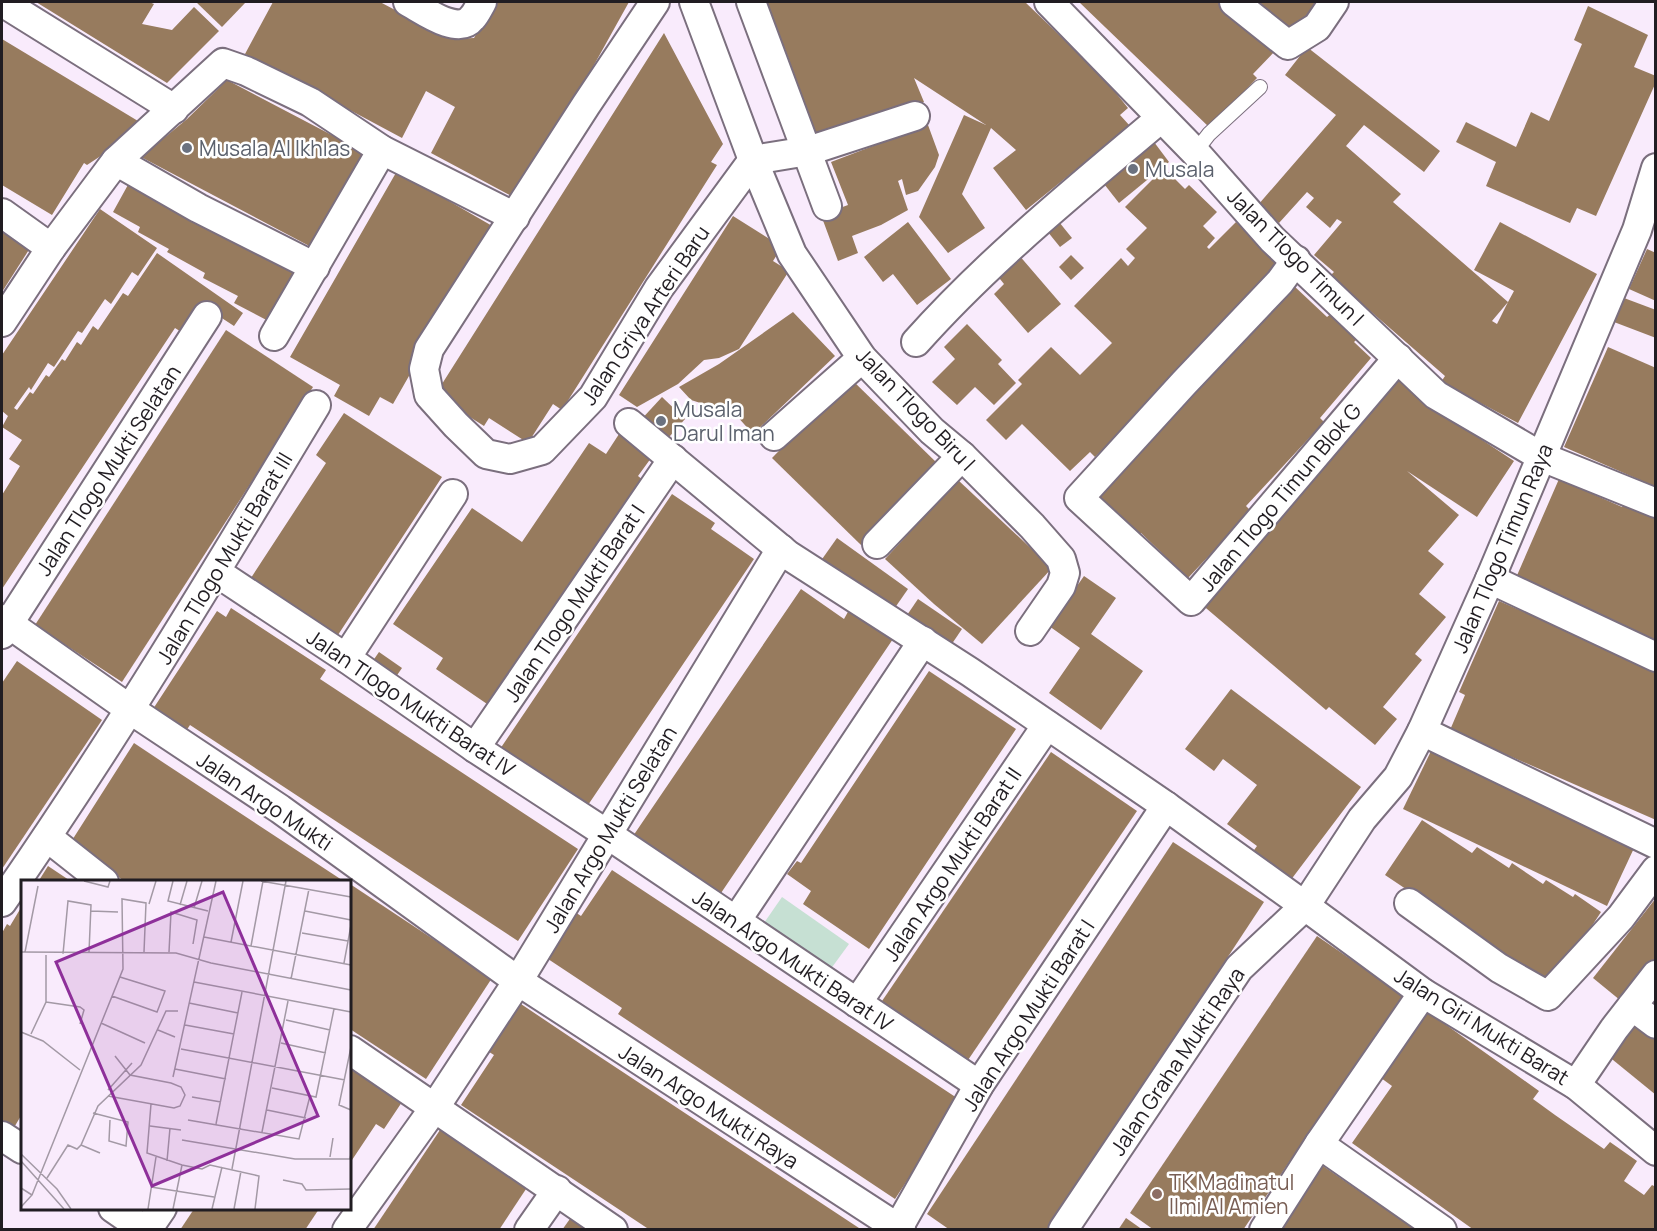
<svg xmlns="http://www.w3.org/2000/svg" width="1657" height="1231" font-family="Manrope,sans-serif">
	<rect width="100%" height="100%" fill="#f9ebfc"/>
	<path fill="#c6e0d3" d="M782,897L849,944L830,970L764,923Z"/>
	<g fill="#977b5e" fill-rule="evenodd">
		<path d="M36,2H149L154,4L142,24L172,30L194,7L219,31L167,83Z"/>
		<path d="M196,2H246L222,27Z"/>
		<path d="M273,2H380L450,39L474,38L494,2H629L519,200L431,153L455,107L426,91L402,138L245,54Z"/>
		<path d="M762,2H1025L1104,78L1128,108L1120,115L1130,126L1026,210L993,168L1016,150L991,128L962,194L985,228L948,253L919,217L964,115L986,125L914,78L924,102L819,142L785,49Z"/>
		<path d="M1079,2H1227L1277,49L1253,74L1257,78L1210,128Z"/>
		<path d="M1244,2H1318L1290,38Z"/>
		<path d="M1588,6L1648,35L1634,67L1656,76V82L1596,216L1577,208L1570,223L1486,186L1496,162L1456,142L1466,122L1516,147L1531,112L1549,121L1582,44L1574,40Z"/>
		<path d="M664,33L723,144L711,162L717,165L562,410L553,404L528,443L489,418L484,426L435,395Z"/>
		<path d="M2,39L138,121L128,138L87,165L84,163L52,215L2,185Z"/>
		<path d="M1307,47L1440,151L1424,172L1364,125L1346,146L1401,194L1393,202L1508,302L1514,291L1474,270L1500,222L1597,274L1518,423L1441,382L1445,376L1330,276L1334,272L1314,255L1342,222L1337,219L1330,228L1306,207L1314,198L1307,192L1279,223L1258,205L1336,115L1285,75ZM1508,302L1497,324L1492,321Z"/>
		<path d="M227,80L366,153L315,249L141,157L187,119Z"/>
		<path d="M928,125L939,155L935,167L918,191L906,195L902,179L898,181L908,210L881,225L852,236L858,253L838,261L821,215L848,205L831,162Z"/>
		<path d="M1148,134L1169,162L1119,203L1097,175Z"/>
		<path d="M1164,168L1185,189L1189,185L1217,212L1203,226L1215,238L1207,247L1209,249L1236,222L1282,267L1095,457L1090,452L1070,471L1022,424L1006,440L986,420L1022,384L1018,380L1051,347L1080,375L1112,343L1074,306L1121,258L1128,266L1135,258L1126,249L1147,228L1125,207Z"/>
		<path d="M397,171L494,227L393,404L380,397L369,416L334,396L340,385L290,357Z"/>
		<path d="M129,183L302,276L276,325L234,303L238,296L203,278L205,273L167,252L169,249L138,232L140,227L113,212Z"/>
		<path d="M100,209L157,248L138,276L132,272L111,304L105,299L82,333L78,331L54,367L48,363L31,390L29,387L14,408L17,410L30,392L33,394L46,375L49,377L62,359L65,361L77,342L81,345L93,326L98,330L123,293L128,296L157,253L243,313L234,326L205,307L186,335L175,328L2,589V495L20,466L9,459L22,440L2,427L8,416L2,411V355Z"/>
		<path d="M733,216L782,247L773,261L789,271L739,349L719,358L704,360L678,384L637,407L619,395Z"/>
		<path d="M1055,217L1072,238L1060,247L1043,226Z"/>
		<path d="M908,222L951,279L917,305L893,274L883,282L864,257Z"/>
		<path d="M2,224L32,245L2,292Z"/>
		<path d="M1647,249L1656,253V301L1629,289Z"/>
		<path d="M1018,254L1061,304L1028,333L994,294L1004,284L996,274Z"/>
		<path d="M1071,255L1084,268L1071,280L1059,267Z"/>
		<path d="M1293,285L1327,317L1333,312L1359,337L1354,342L1371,358L1320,418L1324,422L1246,506L1251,511L1188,578L1141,533L1136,538L1094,498Z"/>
		<path d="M1624,298L1656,310V338L1614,322Z"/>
		<path d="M793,312L835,356L753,434L735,414L691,400L679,387L719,364Z"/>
		<path d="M967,324L1002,360L998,364L1016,383L994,405L975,387L957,405L932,382L955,359L944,347Z"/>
		<path d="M226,330L313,387L122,682L35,625Z"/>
		<path d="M1608,347L1656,368V487L1564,447Z"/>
		<path d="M1394,373L1443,414L1514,461L1477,517L1407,471L1459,515L1428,551L1444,564L1419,594L1446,617L1415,654L1422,660L1383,707L1397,719L1375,745L1329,707L1326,710L1200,603Z"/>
		<path d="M850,378L939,465L861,545L772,458Z"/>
		<path d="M662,397L685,419L662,445L638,423Z"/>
		<path d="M344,413L442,477L334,641L247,584L326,463L316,455Z"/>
		<path d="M621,431L654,454L638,476L643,480L490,706L436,669L443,658L393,624L472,508L522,542L589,443L606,454Z"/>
		<path d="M1559,479L1622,507L1625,502L1656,516V642L1515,580Z"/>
		<path d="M958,480L1052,568L982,644L934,604L885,559Z"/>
		<path d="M672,494L715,523L711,529L754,559L586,808L500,749Z"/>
		<path d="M837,538L908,589L892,612L820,562Z"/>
		<path d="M1084,576L1116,598L1091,634L1143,671L1101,730L1049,693L1080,648L1049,626Z"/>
		<path d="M801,589L844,619L849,610L893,639L721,893L678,864L674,869L631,839Z"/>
		<path d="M918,599L962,629L947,651L903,621Z"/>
		<path d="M1499,601L1656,670V820L1450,730L1465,695L1459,692Z"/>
		<path d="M231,608L326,670L320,679L578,849L518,941L190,725L186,731L153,709L217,611L226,617Z"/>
		<path d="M379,652L402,668L391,684L368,668Z"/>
		<path d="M17,661L102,720L2,869V683Z"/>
		<path d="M929,671L1016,729L869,949L803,904L811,891L787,874L797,861L801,863Z"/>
		<path d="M1231,689L1361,787L1287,885L1249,857L1257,846L1227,824L1257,785L1223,759L1214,771L1185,749Z"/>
		<path d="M134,743L164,763L345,882H126L69,845Z"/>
		<path d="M1432,749L1635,846L1607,906L1403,809Z"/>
		<path d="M1051,752L1137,811L966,1063L880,1004Z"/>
		<path d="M1422,820L1472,853L1477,847L1509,868L1512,863L1543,884L1546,880L1573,897L1575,894L1601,912L1552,987L1385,875Z"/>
		<path d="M1173,842L1264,902L1048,1230H950L927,1214Z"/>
		<path d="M48,866L72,882H38Z"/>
		<path d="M612,870L960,1100L895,1199L618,1014L622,1008L545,957L575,912L581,916Z"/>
		<path d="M350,884L492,978L426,1079L350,1029Z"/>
		<path d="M1656,898V967L1626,1005L1593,978Z"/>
		<path d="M22,906V1114L9,1136L2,1131V933L7,924L10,926Z"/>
		<path d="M1317,936L1403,995L1243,1230H1154L1130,1213Z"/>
		<path d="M518,1002L591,1051L862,1230H650L461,1105L494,1055L486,1050Z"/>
		<path d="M1428,1012L1539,1091L1533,1099L1555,1115L1604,1149L1610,1142L1637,1161L1624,1181L1644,1195L1652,1185L1656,1187V1230H1474L1352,1143L1392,1086L1381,1078Z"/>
		<path d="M1631,1015L1656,1035V1095L1602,1051Z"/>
		<path d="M350,1062L404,1099L384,1129L376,1124L350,1163Z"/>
		<path d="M442,1127L528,1186L499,1230H373Z"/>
		<path d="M1323,1166L1368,1197L1419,1230H1281Z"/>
		<path d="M194,1209H319L305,1230H180Z"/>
		<path d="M572,1216L592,1230H562Z"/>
		<path d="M1126,1218L1143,1230H1118Z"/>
	</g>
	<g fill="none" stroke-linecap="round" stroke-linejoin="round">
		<defs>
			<path id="service" d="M1195,152L1209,134L1260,87"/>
			<g id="minor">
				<path d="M2,2L174,109"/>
				<path d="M408,2C423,10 458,36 472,18C476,14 479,7 482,2"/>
				<path d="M655,2L586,105L429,349L424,369L429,395L456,425L486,454L510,459L542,450L593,397L659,288L753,160L808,151L915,116"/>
				<path d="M694,2L753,160L792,254L862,358L932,431L962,456L1032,526L1061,559L1065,573L1061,586L1030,631"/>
				<path d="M751,2L827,206"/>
				<path d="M1049,2L1195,152L1272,239L1436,395L1542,457L1656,503"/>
				<path d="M1234,2L1288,45L1317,27L1334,2"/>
				<path d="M116,161L198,208L315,267"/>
				<path d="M2,213L51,248"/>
				<path d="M1296,260L1280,282L1184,383L1079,498L1191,601L1398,358"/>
				<path d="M2,322L51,248L116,161L223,63L246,71L310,102L382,150L515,217"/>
				<path d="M274,336L382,150"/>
				<path d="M916,342C990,259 1076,190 1161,118"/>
				<path d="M629,423L788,555L970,672L1166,806L1305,906L1423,993L1576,1085L1656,1151"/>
				<path d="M774,436L862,358"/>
				<path d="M877,544L962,456"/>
				<path d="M216,572L346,658L475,748L607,834L979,1085"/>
				<path d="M1490,579L1656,657"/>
				<path d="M2,619L131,710L280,809L518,981L901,1230"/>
				<path d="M2,634L207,316"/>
				<path d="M346,658L453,494"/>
				<path d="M1422,731L1656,844"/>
				<path d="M475,748L673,459"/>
				<path d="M47,837L104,882"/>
				<path d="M2,902C114,741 215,573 316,405"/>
				<path d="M1409,903L1499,968L1548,996L1621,917L1656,870"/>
				<path d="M736,921L923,641"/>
				<path d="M857,1003L1047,725"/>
				<path d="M1632,1006L1656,1024"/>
				<path d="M350,1050L613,1230"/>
				<path d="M1576,1085L1614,1029L1656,975"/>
				<path d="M2,1136L22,1149"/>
				<path d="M1319,1144L1442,1230"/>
				<path d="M113,1208L145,1230"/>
				<path d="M147,1230L162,1208"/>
				<path d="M347,1230L435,1107L518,981L781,549"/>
				<path d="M529,1230L557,1190"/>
				<path d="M897,1230L979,1085L1166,806"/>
				<path d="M1063,1230L1239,968L1305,906L1362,819L1398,777L1422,731L1490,579L1637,230L1656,168"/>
				<path d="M1264,1230L1319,1144L1423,993"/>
			</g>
		</defs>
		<use href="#service" stroke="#7b6f7e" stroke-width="16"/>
		<use href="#minor" stroke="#7b6f7e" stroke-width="32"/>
		<use href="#service" stroke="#fff" stroke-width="14"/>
		<use href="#minor" stroke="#fff" stroke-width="28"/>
	</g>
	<g fill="#6b7280" stroke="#fff" stroke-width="2">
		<circle cx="187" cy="148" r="6"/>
		<circle cx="1133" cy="169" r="6"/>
		<circle cx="661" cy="421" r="6"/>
	</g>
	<circle fill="#8d6e63" stroke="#fff" stroke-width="2" cx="1157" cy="1194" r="6"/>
	<g text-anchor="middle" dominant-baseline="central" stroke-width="5" stroke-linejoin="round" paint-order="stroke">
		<g font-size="21" fill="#5b616d" stroke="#fff" text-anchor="start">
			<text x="199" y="148">Musala Al Ikhlas</text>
			<text x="1145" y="169">Musala</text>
			<text x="673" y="409">Musala<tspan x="673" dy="24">Darul Iman</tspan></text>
		</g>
		<g font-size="21" fill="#211d22" stroke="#fff">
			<text transform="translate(1296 257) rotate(45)">Jalan Tlogo Timun I</text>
			<text transform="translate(645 315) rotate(-56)">Jalan Griya Arteri Baru</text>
			<text transform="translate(916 409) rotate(46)">Jalan Tlogo Biru I</text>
			<text transform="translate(108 470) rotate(-57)">Jalan Tlogo Mukti Selatan</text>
			<text transform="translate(1280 497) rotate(-50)">Jalan Tlogo Timun Blok G</text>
			<text transform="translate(1502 548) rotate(-67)">Jalan Tlogo Timun Raya</text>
			<text transform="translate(224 558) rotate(-59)">Jalan Tlogo Mukti Barat III</text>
			<text transform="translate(574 603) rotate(-56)">Jalan Tlogo Mukti Barat I</text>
			<text transform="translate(411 703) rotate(34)">Jalan Tlogo Mukti Barat IV</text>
			<text transform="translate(265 801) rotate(34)">Jalan Argo Mukti</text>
			<text transform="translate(610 829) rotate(-59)">Jalan Argo Mukti Selatan</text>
			<text transform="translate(952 864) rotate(-56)">Jalan Argo Mukti Barat II</text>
			<text transform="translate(793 960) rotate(34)">Jalan Argo Mukti Barat IV</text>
			<text transform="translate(1028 1015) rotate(-57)">Jalan Argo Mukti Barat I</text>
			<text transform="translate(1482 1026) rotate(32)">Jalan Giri Mukti Barat</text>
			<text transform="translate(1177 1061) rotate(-56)">Jalan Graha Mukti Raya</text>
			<text transform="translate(709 1106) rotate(33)">Jalan Argo Mukti Raya</text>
		</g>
		<g font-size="21" fill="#785e54" stroke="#fff" text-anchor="start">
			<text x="1169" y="1182">TK Madinatul<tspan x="1169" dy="24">Ilmi Al Amien</tspan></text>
		</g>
	</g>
	<g transform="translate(21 880)">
		<rect width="330" height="330" fill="#f9ebfc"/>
		<path fill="none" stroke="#a399a5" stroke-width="1.5" d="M63,1L87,7L89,1M152,1L147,21L187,31M240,1L330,17M128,24L135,1M159,25L166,1M173,28L181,1M70,31L97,32M284,31L330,40M281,53L327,61M183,57L330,85M210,62L222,1M230,66L242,1M0,72L155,73L190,83L330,110M4,72L17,6M148,72L150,32L176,40L172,64M42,74L47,21L70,25L68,72M323,83L330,45M270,99L288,9M173,102L330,132M91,116L136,132L138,127L144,111L99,97M25,122L59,127L63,130L59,144M168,123L217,133M265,140L309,150M80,143L124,163M164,145L213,154M137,150L154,157M0,152L22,161L59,190M10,154L25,122V75M260,163L305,173M330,167L318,225L330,230M160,169L324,200M154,189L205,199M152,197L195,1M251,208L295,217L313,129M87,210L111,183M87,216L153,228L159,226L164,215L160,207L150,203L109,195L94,176M171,217L200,222M130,224L126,273L161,285L181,289L189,285L238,296L234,329M246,230L285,238M72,233L107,242L105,266L88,261L89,240M167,240L278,259L289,216M195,244L221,112M129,246L160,250M241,252L267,121M161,260L274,279H329L330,274M60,265L79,273M0,274L36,309L50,329M309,277L312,258M0,281L43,329M146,281L149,248M211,289L265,1M26,298L47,265L56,269L60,265L77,226L120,185L145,131H157M262,300L281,304L285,310L330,309M130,307L193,317M0,308L11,315L0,327M11,315L102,89L101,19L125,23L123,72M127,329L135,277M152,329L161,285M191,329L201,287M213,329L220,291"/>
		<path fill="#8e309a" fill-opacity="0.15" stroke="#8e309a" stroke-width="3" d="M202,12L297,236L131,306L35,82Z"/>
		<rect width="330" height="330" fill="none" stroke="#211d22" stroke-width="3"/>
	</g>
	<rect width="1657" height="1231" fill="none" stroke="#211d22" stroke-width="6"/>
</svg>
